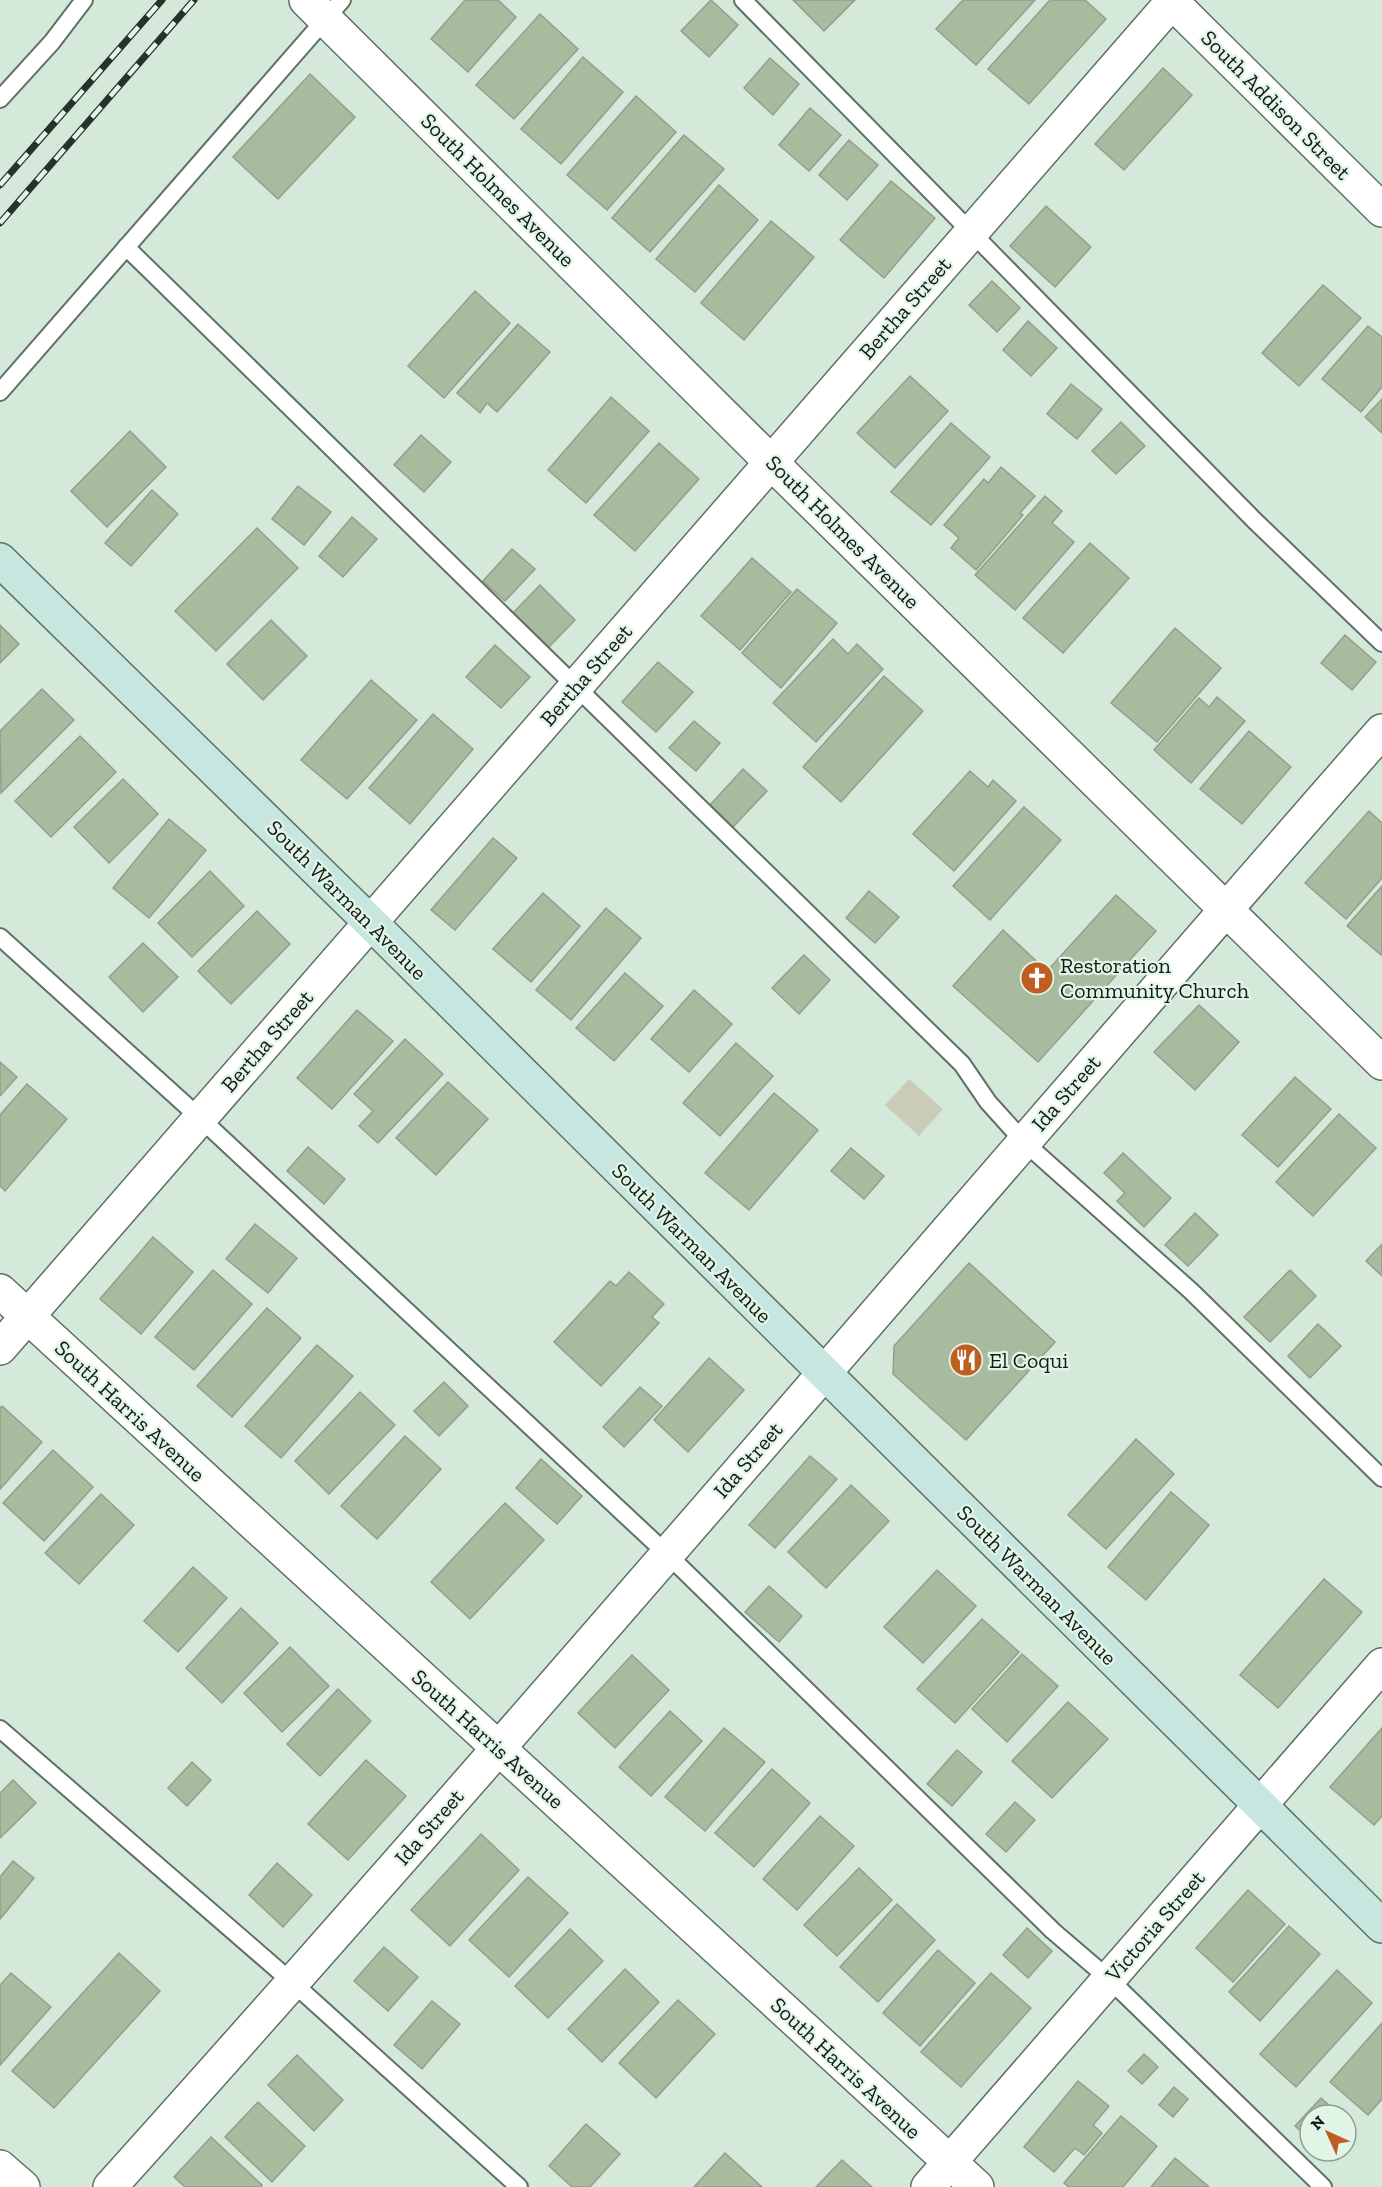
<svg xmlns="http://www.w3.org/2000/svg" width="1382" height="2187" font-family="'Zilla Slab',serif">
	<rect width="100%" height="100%" fill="#d5e9db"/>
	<path fill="#caccb8" d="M909,1079L943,1109L919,1136L885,1105Z"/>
	<g fill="#a9bb9f" stroke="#939f8d" stroke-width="1.5">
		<path d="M465,0H498L516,17L468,72L431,39Z"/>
		<path d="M711,0L738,25L709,57L681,31Z"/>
		<path d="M793,0H855L824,31Z"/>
		<path d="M963,0H1035L976,65L936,29Z"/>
		<path d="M1050,0H1085L1106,19L1029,104L988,69Z"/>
		<path d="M540,14L578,49L514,119L476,85Z"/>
		<path d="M583,57L623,92L561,164L521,129Z"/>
		<path d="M770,58L799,84L773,115L744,88Z"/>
		<path d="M1163,68L1192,95L1124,170L1095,144Z"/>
		<path d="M310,74L355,117L278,199L233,157Z"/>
		<path d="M636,96L676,132L607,210L567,175Z"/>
		<path d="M810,108L841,135L809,171L779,145Z"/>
		<path d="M684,135L724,169L650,252L612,218Z"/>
		<path d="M849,140L878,165L847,200L819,175Z"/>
		<path d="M891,181L935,218L884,278L840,240Z"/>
		<path d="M719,185L758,220L695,292L656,259Z"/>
		<path d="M1046,206L1091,247L1055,287L1010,246Z"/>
		<path d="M771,221L814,257L744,340L701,303Z"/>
		<path d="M992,281L1020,308L997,332L969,305Z"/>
		<path d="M1323,285L1361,318L1299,386L1262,353Z"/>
		<path d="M475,291L510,323L444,398L408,366Z"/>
		<path d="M1028,321L1057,348L1031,376L1003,350Z"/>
		<path d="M518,324L550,352L497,412L487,403L480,413L457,393Z"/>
		<path d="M1368,326L1382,337V387L1361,412L1322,379Z"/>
		<path d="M910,376L948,411L895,468L857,433Z"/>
		<path d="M1071,384L1102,409L1077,439L1047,414Z"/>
		<path d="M611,397L649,431L586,503L548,470Z"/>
		<path d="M1382,399V433L1365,417Z"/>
		<path d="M1121,422L1145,446L1116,474L1092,451Z"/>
		<path d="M951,423L990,457L931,525L891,492Z"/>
		<path d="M130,431L166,467L107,527L71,491Z"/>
		<path d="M421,435L451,462L424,492L394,465Z"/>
		<path d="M659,443L699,479L635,551L594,515Z"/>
		<path d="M1001,467L1035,496L1020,513L1023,515L976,570L951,548L959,538L944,525L984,479L988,483Z"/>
		<path d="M298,486L331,512L304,545L272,519Z"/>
		<path d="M152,490L178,514L131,566L105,543Z"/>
		<path d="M1045,496L1062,511L1052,523L1074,542L1015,610L975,575Z"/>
		<path d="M352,517L377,539L343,577L319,556Z"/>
		<path d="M257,528L298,568L216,651L175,611Z"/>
		<path d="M1090,543L1129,578L1063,653L1023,618Z"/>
		<path d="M512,549L535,569L505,601L483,581Z"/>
		<path d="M752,558L791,592L740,650L701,616Z"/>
		<path d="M540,585L575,620L548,648L513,613Z"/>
		<path d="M797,589L837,623L781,688L742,653Z"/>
		<path d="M271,620L307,656L263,700L227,664Z"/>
		<path d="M0,625L19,644L0,663Z"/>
		<path d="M1175,628L1221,668L1157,742L1111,703Z"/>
		<path d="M1345,635L1376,662L1352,690L1321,663Z"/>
		<path d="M833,639L848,654L857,644L883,669L816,742L773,703Z"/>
		<path d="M495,645L530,677L501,708L466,677Z"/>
		<path d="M658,662L693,692L656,732L622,702Z"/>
		<path d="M884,676L923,711L841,802L803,767Z"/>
		<path d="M371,680L417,720L347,799L301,760Z"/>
		<path d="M42,689L74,720L1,793L0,731Z"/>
		<path d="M1217,697L1245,721L1191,783L1154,750L1199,698L1209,707Z"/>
		<path d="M433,714L473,749L410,824L369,788Z"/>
		<path d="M694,721L720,743L696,771L669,748Z"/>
		<path d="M1249,731L1291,767L1242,824L1200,789Z"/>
		<path d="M80,736L116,772L51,837L15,801Z"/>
		<path d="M743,769L767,791L733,827L710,805Z"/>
		<path d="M970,771L988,787L993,780L1016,801L954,871L913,834Z"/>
		<path d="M123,779L158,814L109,863L74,827Z"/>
		<path d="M1024,807L1061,840L990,920L953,886Z"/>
		<path d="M1369,811L1382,823V878L1346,919L1305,883Z"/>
		<path d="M169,819L206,850L149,918L113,888Z"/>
		<path d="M493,838L517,858L455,930L431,910Z"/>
		<path d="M210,871L244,906L192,957L158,923Z"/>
		<path d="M1382,886V954L1381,955L1347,926Z"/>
		<path d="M869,891L899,917L875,943L846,918Z"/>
		<path d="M543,893L580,926L531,982L493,949Z"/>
		<path d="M1116,895L1156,931L1038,1062L953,986L1003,930L1047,971Z"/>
		<path d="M606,908L641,938L571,1020L536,990Z"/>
		<path d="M257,911L290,944L231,1004L198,971Z"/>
		<path d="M143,943L178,977L143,1012L109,977Z"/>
		<path d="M804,955L830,980L799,1014L772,988Z"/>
		<path d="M625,973L663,1006L614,1061L576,1028Z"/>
		<path d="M694,990L732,1024L689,1072L651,1039Z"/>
		<path d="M1199,1005L1239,1042L1195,1090L1154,1052Z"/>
		<path d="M357,1010L393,1041L332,1109L297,1078Z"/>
		<path d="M405,1039L443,1074L378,1143L359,1126L373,1111L354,1094Z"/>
		<path d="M736,1043L773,1076L720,1136L683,1103Z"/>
		<path d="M0,1062L17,1077L0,1096Z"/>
		<path d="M1295,1077L1331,1109L1278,1167L1242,1135Z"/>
		<path d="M448,1082L488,1119L436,1175L396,1138Z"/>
		<path d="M27,1084L67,1119L5,1191L0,1186V1115Z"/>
		<path d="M774,1093L818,1130L749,1210L705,1173Z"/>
		<path d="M1339,1114L1376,1148L1313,1216L1276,1182Z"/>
		<path d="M308,1147L345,1179L324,1204L287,1171Z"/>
		<path d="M851,1148L884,1176L864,1199L831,1171Z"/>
		<path d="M1123,1153L1171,1198L1144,1227L1117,1201L1125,1193L1104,1173Z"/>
		<path d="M1195,1213L1218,1235L1188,1266L1165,1245Z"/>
		<path d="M255,1224L297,1258L268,1293L226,1259Z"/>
		<path d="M153,1237L193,1272L141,1334L100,1299Z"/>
		<path d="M1382,1244V1276L1366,1261Z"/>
		<path d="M969,1263L1055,1342L966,1440L893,1374L894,1346Z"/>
		<path d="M213,1270L252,1304L194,1370L155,1337Z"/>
		<path d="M1290,1270L1316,1296L1270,1342L1244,1317Z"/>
		<path d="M629,1272L664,1304L652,1317L659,1323L601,1386L554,1342L610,1281L616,1286Z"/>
		<path d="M267,1308L301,1338L232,1417L197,1386Z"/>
		<path d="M1318,1324L1341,1346L1310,1378L1288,1356Z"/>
		<path d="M317,1345L353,1376L281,1458L245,1426Z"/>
		<path d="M709,1358L744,1390L688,1452L654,1420Z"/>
		<path d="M444,1382L468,1406L439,1436L414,1411Z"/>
		<path d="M640,1387L662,1406L624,1447L603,1427Z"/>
		<path d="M360,1392L395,1425L329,1494L295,1461Z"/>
		<path d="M2,1406L42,1442L0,1489V1408Z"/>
		<path d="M405,1436L441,1469L377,1539L341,1506Z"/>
		<path d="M1136,1439L1174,1474L1106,1549L1068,1515Z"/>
		<path d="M53,1450L93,1487L44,1541L3,1503Z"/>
		<path d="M810,1456L837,1479L775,1548L749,1525Z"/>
		<path d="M541,1459L582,1496L557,1524L516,1488Z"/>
		<path d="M851,1485L889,1521L826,1588L788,1552Z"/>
		<path d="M1171,1492L1209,1525L1146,1600L1108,1567Z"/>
		<path d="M101,1494L134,1525L79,1584L45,1553Z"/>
		<path d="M505,1503L544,1540L470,1619L431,1582Z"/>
		<path d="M193,1567L227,1598L178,1652L144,1621Z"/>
		<path d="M937,1570L976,1606L923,1663L884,1627Z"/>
		<path d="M1324,1579L1362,1612L1278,1708L1240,1675Z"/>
		<path d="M769,1586L802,1616L779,1642L745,1612Z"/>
		<path d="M241,1608L278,1643L222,1703L186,1668Z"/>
		<path d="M982,1619L1019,1652L955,1723L917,1689Z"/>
		<path d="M290,1647L329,1686L282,1732L244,1693Z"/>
		<path d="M1022,1654L1058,1686L1007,1742L972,1709Z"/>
		<path d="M632,1655L669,1690L615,1748L578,1713Z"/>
		<path d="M338,1689L371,1721L320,1776L287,1744Z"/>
		<path d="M1068,1702L1108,1739L1052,1798L1012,1761Z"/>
		<path d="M670,1711L702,1741L651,1796L619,1767Z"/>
		<path d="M724,1728L765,1762L705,1831L665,1797Z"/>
		<path d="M1382,1728V1816L1374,1825L1330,1787Z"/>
		<path d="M957,1750L982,1772L952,1806L927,1784Z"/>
		<path d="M366,1760L406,1796L348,1860L308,1824Z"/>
		<path d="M192,1762L211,1780L187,1806L168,1788Z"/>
		<path d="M772,1769L810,1803L754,1867L715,1833Z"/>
		<path d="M13,1780L36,1803L0,1838V1793Z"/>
		<path d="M1015,1802L1035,1820L1006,1852L986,1834Z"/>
		<path d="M820,1816L854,1846L797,1910L763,1879Z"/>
		<path d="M481,1834L519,1870L450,1946L411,1910Z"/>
		<path d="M13,1861L34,1878L0,1919V1877Z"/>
		<path d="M277,1863L312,1895L283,1927L249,1895Z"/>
		<path d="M859,1868L892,1900L837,1956L804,1925Z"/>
		<path d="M528,1877L568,1913L509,1977L469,1940Z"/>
		<path d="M1248,1890L1285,1924L1233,1982L1196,1948Z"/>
		<path d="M897,1904L935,1940L878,2002L840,1967Z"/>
		<path d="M1289,1926L1320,1954L1260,2021L1229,1992Z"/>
		<path d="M1027,1928L1052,1951L1028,1978L1003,1955Z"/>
		<path d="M570,1929L603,1961L548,2018L515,1986Z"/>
		<path d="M384,1947L418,1977L388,2011L354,1981Z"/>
		<path d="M938,1950L975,1983L920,2046L883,2013Z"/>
		<path d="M119,1953L160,1991L54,2108L12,2071Z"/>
		<path d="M625,1969L659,2002L602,2062L568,2029Z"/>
		<path d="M1337,1970L1372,2003L1296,2087L1260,2054Z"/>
		<path d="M11,1973L51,2007L0,2065V1985Z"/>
		<path d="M991,1973L1031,2008L961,2087L921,2052Z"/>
		<path d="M678,2000L715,2034L656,2098L619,2063Z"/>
		<path d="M432,2001L460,2024L422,2069L394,2045Z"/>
		<path d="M1382,2023V2099L1368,2115L1330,2082Z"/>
		<path d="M1144,2054L1158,2067L1142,2084L1128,2071Z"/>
		<path d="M297,2055L343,2100L314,2131L268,2085Z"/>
		<path d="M1078,2081L1109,2106L1093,2125L1102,2133L1084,2155L1075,2148L1054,2172L1024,2147Z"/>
		<path d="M1174,2087L1188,2099L1173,2117L1159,2105Z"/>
		<path d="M1321,2098L1340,2115H1310V2139L1295,2126Z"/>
		<path d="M258,2102L305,2146L272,2182L225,2137Z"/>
		<path d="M1121,2116L1157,2146L1123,2187H1069L1064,2183Z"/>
		<path d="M586,2124L620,2154L590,2187H572L549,2166Z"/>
		<path d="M211,2137L262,2185L261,2187H185L174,2177Z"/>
		<path d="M725,2153L762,2187H694Z"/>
		<path d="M1175,2158L1209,2187H1151Z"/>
		<path d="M842,2160L872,2187H816Z"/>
	</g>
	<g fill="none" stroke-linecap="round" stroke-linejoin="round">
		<defs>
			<g id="lane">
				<path d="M743,0L1254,520L1382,643"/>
				<path d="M0,99L52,42L84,0"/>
				<path d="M126,247L962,1064L988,1102L1024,1142L1191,1291L1382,1478"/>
				<path d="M0,392L342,0"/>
				<path d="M0,937L200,1118L667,1554L1053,1931L1109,1979L1323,2187"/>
				<path d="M0,1729L293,1983L519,2187"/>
			</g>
			<g id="street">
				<path d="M306,0L792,483L1382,1063"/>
				<path d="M1170,0L1382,210"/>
				<path d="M0,1291L977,2187"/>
				<path d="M0,1348L1172,2"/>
				<path d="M0,2167L23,2187"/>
				<path d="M110,2187C541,1708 957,1215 1382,731"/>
				<path d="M928,2187L1382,1665"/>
			</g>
			<path id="secondary" d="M0,560L370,922L1382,1926"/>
		</defs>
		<use href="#lane" stroke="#5f7165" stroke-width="20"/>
		<use href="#street" stroke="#5f7165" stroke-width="36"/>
		<use href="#secondary" stroke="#5f7165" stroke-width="36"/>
		<use href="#lane" stroke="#fff" stroke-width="16"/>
		<use href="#street" stroke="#fff" stroke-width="33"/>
		<use href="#secondary" stroke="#c7e6e0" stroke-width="33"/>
		<defs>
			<g id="rail">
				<path d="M0,185L162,0"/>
				<path d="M0,223L194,0"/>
			</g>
		</defs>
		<use href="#rail" stroke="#29312b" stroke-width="7"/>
		<use href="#rail" stroke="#e2f6e8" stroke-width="4.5" stroke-dasharray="14" stroke-linecap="butt"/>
	</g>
	<defs>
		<symbol id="church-disc" viewBox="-11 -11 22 22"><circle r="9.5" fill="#bf5e20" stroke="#e2f6e8"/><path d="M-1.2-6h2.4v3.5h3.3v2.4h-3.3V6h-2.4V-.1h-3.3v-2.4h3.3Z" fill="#fff"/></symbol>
		<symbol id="restaurant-disc" viewBox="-11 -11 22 22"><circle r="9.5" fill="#bf5e20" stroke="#e2f6e8"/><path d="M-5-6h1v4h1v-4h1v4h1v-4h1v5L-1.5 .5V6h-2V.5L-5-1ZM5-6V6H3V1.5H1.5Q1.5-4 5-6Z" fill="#fff"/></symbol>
	</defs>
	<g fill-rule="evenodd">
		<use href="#church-disc" x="1018" y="959" width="38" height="38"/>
		<use href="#restaurant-disc" x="947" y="1341" width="38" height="38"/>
	</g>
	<g text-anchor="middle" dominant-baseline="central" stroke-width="4.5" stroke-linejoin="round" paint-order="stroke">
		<g font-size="22" fill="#131a15" stroke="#e2f6e8">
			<text transform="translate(1276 105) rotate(45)">South Addison Street</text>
			<text transform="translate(498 190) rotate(45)">South Holmes Avenue</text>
			<text transform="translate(905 308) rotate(-49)">Bertha Street</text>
			<text transform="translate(843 532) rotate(45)">South Holmes Avenue</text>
			<text transform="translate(586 675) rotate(-49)">Bertha Street</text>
			<text transform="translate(347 900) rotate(45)">South Warman Avenue</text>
			<text transform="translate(267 1041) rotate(-49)">Bertha Street</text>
			<text transform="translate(1066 1093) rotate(-49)">Ida Street</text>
			<text transform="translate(692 1243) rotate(45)">South Warman Avenue</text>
			<text transform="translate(130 1411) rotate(43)">South Harris Avenue</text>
			<text transform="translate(748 1460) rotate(-49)">Ida Street</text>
			<text transform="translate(1037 1585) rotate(45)">South Warman Avenue</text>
			<text transform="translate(488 1739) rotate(42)">South Harris Avenue</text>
			<text transform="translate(429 1827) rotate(-49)">Ida Street</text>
			<text transform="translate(1155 1926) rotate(-49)">Victoria Street</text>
			<text transform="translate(846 2068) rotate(43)">South Harris Avenue</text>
		</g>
		<g font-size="22" fill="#131a15" stroke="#e2f6e8" text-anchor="start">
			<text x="1060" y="965">Restoration<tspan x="1060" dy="25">Community Church</tspan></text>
			<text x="989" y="1360">El Coqui</text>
		</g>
	</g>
	<g transform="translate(1328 2133) rotate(315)"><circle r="28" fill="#e2f6e8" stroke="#8f9e94" stroke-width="1.5"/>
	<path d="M0-4.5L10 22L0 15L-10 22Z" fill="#bf5e20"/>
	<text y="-9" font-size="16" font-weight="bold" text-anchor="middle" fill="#131a15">N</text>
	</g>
</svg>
